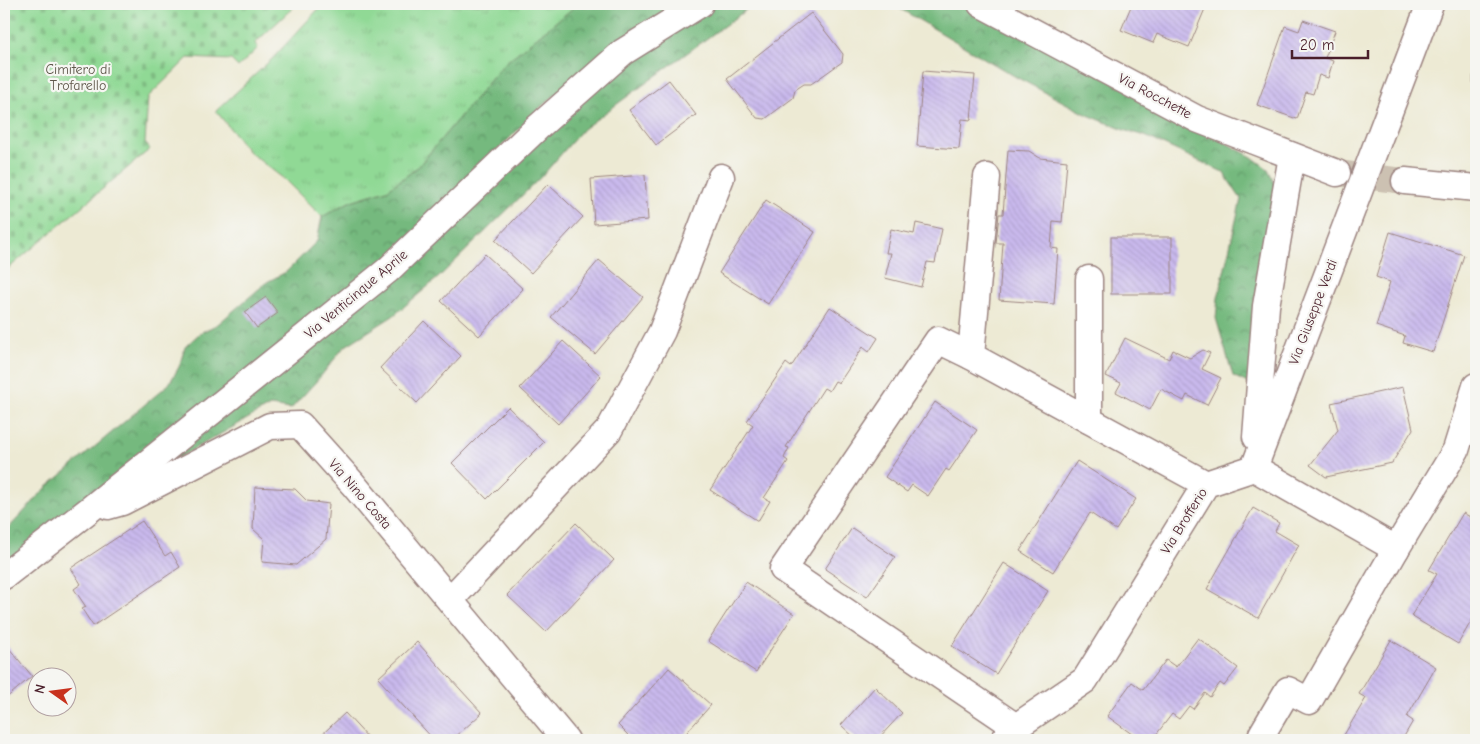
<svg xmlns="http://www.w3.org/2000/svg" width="1480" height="744" font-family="'Comic Neue',sans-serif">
	<defs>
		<pattern id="grass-tufts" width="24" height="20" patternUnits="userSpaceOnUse" patternTransform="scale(1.25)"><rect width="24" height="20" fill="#90d995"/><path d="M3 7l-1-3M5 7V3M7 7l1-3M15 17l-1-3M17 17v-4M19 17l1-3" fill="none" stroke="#7eba81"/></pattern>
		<pattern id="forest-crowns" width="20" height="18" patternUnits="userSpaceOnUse" patternTransform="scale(1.25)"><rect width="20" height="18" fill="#74b97e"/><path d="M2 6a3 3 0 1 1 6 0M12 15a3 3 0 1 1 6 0" fill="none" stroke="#619667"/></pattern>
		<pattern id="cemetery-stones" width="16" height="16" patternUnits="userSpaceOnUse" patternTransform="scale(1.25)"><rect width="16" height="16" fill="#90d995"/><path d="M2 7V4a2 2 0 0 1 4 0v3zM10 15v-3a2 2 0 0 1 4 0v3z" fill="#7eba81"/></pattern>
		<pattern id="building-back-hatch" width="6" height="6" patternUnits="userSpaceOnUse" patternTransform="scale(1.25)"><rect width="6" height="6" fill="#c9b9ed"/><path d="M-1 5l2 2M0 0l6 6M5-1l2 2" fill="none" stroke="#ae9fcb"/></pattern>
	</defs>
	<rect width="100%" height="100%" fill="#f6f6f2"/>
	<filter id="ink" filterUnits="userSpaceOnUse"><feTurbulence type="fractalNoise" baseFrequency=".02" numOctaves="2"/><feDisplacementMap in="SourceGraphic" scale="10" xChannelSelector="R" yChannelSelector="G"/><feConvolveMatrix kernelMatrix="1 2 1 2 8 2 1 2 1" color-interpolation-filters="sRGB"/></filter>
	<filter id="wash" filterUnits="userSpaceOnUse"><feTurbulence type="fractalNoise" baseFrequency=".0096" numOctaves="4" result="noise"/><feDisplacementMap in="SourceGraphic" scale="20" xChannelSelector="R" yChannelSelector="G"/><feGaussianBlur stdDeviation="1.12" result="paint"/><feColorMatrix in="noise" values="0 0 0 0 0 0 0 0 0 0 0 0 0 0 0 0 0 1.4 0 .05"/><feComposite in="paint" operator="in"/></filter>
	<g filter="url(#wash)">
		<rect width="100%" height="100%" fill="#edead4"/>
		<path fill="url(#grass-tufts)" stroke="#6d7c60" d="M323,4H578L505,63L417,168L387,190L351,201L322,217L284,179L249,152L216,111L273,58Z"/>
		<g fill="url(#forest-crowns)" stroke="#5f6c54">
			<path d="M578,4H677L649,22L543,105L382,265L4,564V533L46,488L169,384L179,367L185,347L200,333L218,324L267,282L286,272L317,241L322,217L351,201L387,190L417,168L505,63Z"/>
			<path d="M714,4H754L583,129L543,175L439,277L393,316L344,347L321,376L291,409L270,406L134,483L631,59Z"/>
			<path d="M892,4H968L1252,157L1268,169L1276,187L1250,384L1233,376L1216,318L1218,298L1241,199L1223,172L1145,136L1124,130L1088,115L1016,77Z"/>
		</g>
		<path fill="url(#cemetery-stones)" stroke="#6d7c60" d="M4,4H297L255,43L258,48L238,67L231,60L188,58L148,97L145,143L150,149L4,272Z"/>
		<g id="blocks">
			<g fill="url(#building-back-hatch)">
				<path d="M1132,4H1207L1189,47L1157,34L1153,43L1121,30Z"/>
				<path d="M811,13L843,54L842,62L811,84H804L795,90L793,98L765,119L757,118L727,79Z"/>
				<path d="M1303,20L1335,31L1325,58L1333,61L1328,78L1319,75L1313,94L1306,92L1297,119L1257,105L1285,26L1299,31Z"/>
				<path d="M923,71L975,75L971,120L962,119L959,149L917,146Z"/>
				<rect x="1473" y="76" width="3" height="43"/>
				<path d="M669,80L696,115L656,145L629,110Z"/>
				<path d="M1008,150L1029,151L1040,158L1067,161L1062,222L1053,221L1051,248L1058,249L1054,304L999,300L1003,243H996L999,214H1003Z"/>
				<path d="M645,175L648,220L594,224L591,179Z"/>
				<path d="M548,184L583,217L531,273L495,240Z"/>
				<path d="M766,200L815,232L768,304L719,273Z"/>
				<path d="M916,223L942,229L935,263L927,262L921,287L885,278L891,253H886L891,229L914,234Z"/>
				<path d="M1390,232L1464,255L1433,352L1403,343L1405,336L1376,326L1390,282L1376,277Z"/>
				<rect x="1111" y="237" width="61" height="57"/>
				<path d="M485,254L523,289L479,336L441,301Z"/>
				<path d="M599,260L643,297L595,354L551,317Z"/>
				<path d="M266,297L278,313L257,328L245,312Z"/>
				<path d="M830,307L878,338L869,352L863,347L839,383L835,381L829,391L824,388L786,447L789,448L784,458L788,461L764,498L770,501L758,521L710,490L753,425L747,421L786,363L791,367Z"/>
				<path d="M424,321L461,356L417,403L380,368Z"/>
				<path d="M1125,338L1169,359L1173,350L1190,358L1203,350L1210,353L1202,369L1221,378L1207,405L1187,395L1184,401L1161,389L1150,410L1116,392L1121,383L1106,376Z"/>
				<path d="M563,341L601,376L558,424L520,388Z"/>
				<path d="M1403,387L1413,429L1392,463L1326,477L1310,465L1338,430L1331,403Z"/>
				<path d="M935,402L977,430L949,471L946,469L928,496L912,485L907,492L885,477Z"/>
				<path d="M508,407L544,442L487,499L452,463Z"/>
				<path d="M1077,461L1136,499L1116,530L1090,513L1053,572L1020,551Z"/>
				<path d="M255,487L295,489L307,501L329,504L326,539L296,565L262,562L264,539L253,529Z"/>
				<path d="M1253,508L1279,523L1275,531L1299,545L1258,618L1207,589Z"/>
				<path d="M1463,513L1476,520V613L1458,644L1411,616L1437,574L1429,570Z"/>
				<path d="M142,521L165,556L171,552L180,567L93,626L82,609L86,607L74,589L81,584L71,568Z"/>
				<path d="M576,523L614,560L546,632L507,595Z"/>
				<path d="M852,528L895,557L867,597L825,569Z"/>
				<path d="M1004,563L1048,591L996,674L952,646Z"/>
				<path d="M746,582L794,614L756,672L708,641Z"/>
				<path d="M1198,638L1238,668L1224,686L1220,683L1210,697L1205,693L1193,709L1189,706L1179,719L1172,714L1152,740H1140L1107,716L1132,682L1143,690L1166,660L1176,667Z"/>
				<path d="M1391,640L1436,667L1407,717L1413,721L1402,740H1341L1366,698L1359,694Z"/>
				<path d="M4,642L32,676L4,700Z"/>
				<path d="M417,642L482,713L452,740H434L378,678Z"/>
				<path d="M669,668L711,705L680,740H626L624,739L628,735L618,725Z"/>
				<path d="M875,687L902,713L877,740H857L841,725Z"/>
				<path d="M345,713L370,740H316Z"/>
			</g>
		</g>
	</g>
	<g filter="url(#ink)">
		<use href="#blocks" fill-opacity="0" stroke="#9c8480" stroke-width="1"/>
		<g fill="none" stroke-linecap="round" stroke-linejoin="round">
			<path stroke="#ccc1b2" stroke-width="26" stroke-dasharray="26 13" stroke-linecap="butt" d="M1337,173L1405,181"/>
			<defs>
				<g id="minor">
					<path d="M981,4L1197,119L1337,173"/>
					<path d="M987,177L971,356L1206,484"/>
					<path d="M1405,181L1476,188"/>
					<path d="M971,356L938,340L783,569L1016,727"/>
					<path d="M1089,420V279"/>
					<path d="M1256,437L1266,306L1292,156"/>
					<path d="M1254,468L1430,4"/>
					<path d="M1254,468L1396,549"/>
					<path d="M108,506L122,502L270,426L300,425L353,484L566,740"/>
					<path d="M4,576L89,510L388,270L537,128L623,52L700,4"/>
					<path d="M450,600L609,430L662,331L721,177"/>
					<path d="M1262,734L1288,690L1309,701L1396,549L1456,450L1476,386"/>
					<path d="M1004,740L1016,727L1085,680L1206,484L1254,468"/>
				</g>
			</defs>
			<use href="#minor" stroke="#9c8480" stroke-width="29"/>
			<use href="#minor" stroke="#fff" stroke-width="26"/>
		</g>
	</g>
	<g text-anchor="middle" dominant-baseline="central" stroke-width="4.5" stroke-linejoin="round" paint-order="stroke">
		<g font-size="14" fill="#5f574b" stroke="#f6f6f2">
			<text x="78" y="69">Cimitero di<tspan x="78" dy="16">Trofarello</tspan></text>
		</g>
		<g font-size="14" fill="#4a1f2b" stroke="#f6f6f2">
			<text transform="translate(1155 96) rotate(28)">Via Rocchette</text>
			<text transform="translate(356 294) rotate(-40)">Via Venticinque Aprile</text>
			<text transform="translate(1313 312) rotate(-69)">Via Giuseppe Verdi</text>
			<text transform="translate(360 494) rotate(49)">Via Nino Costa</text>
			<text transform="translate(1184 521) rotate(-58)">Via Brofferio</text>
		</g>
	</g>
	<rect width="1480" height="744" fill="none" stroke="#f6f6f2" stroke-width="20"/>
	<g transform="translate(52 692) rotate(284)"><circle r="24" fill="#f6f6f2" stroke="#b1a0a2"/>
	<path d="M0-4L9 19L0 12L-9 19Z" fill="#c8321e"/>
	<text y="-8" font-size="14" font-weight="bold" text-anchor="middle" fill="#4a1f2b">N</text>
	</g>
	<path d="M1292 50v8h76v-8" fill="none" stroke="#4a1f2b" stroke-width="2.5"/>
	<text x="1300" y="50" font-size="15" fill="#4a1f2b" stroke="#f6f6f2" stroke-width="4" paint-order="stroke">20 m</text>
</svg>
